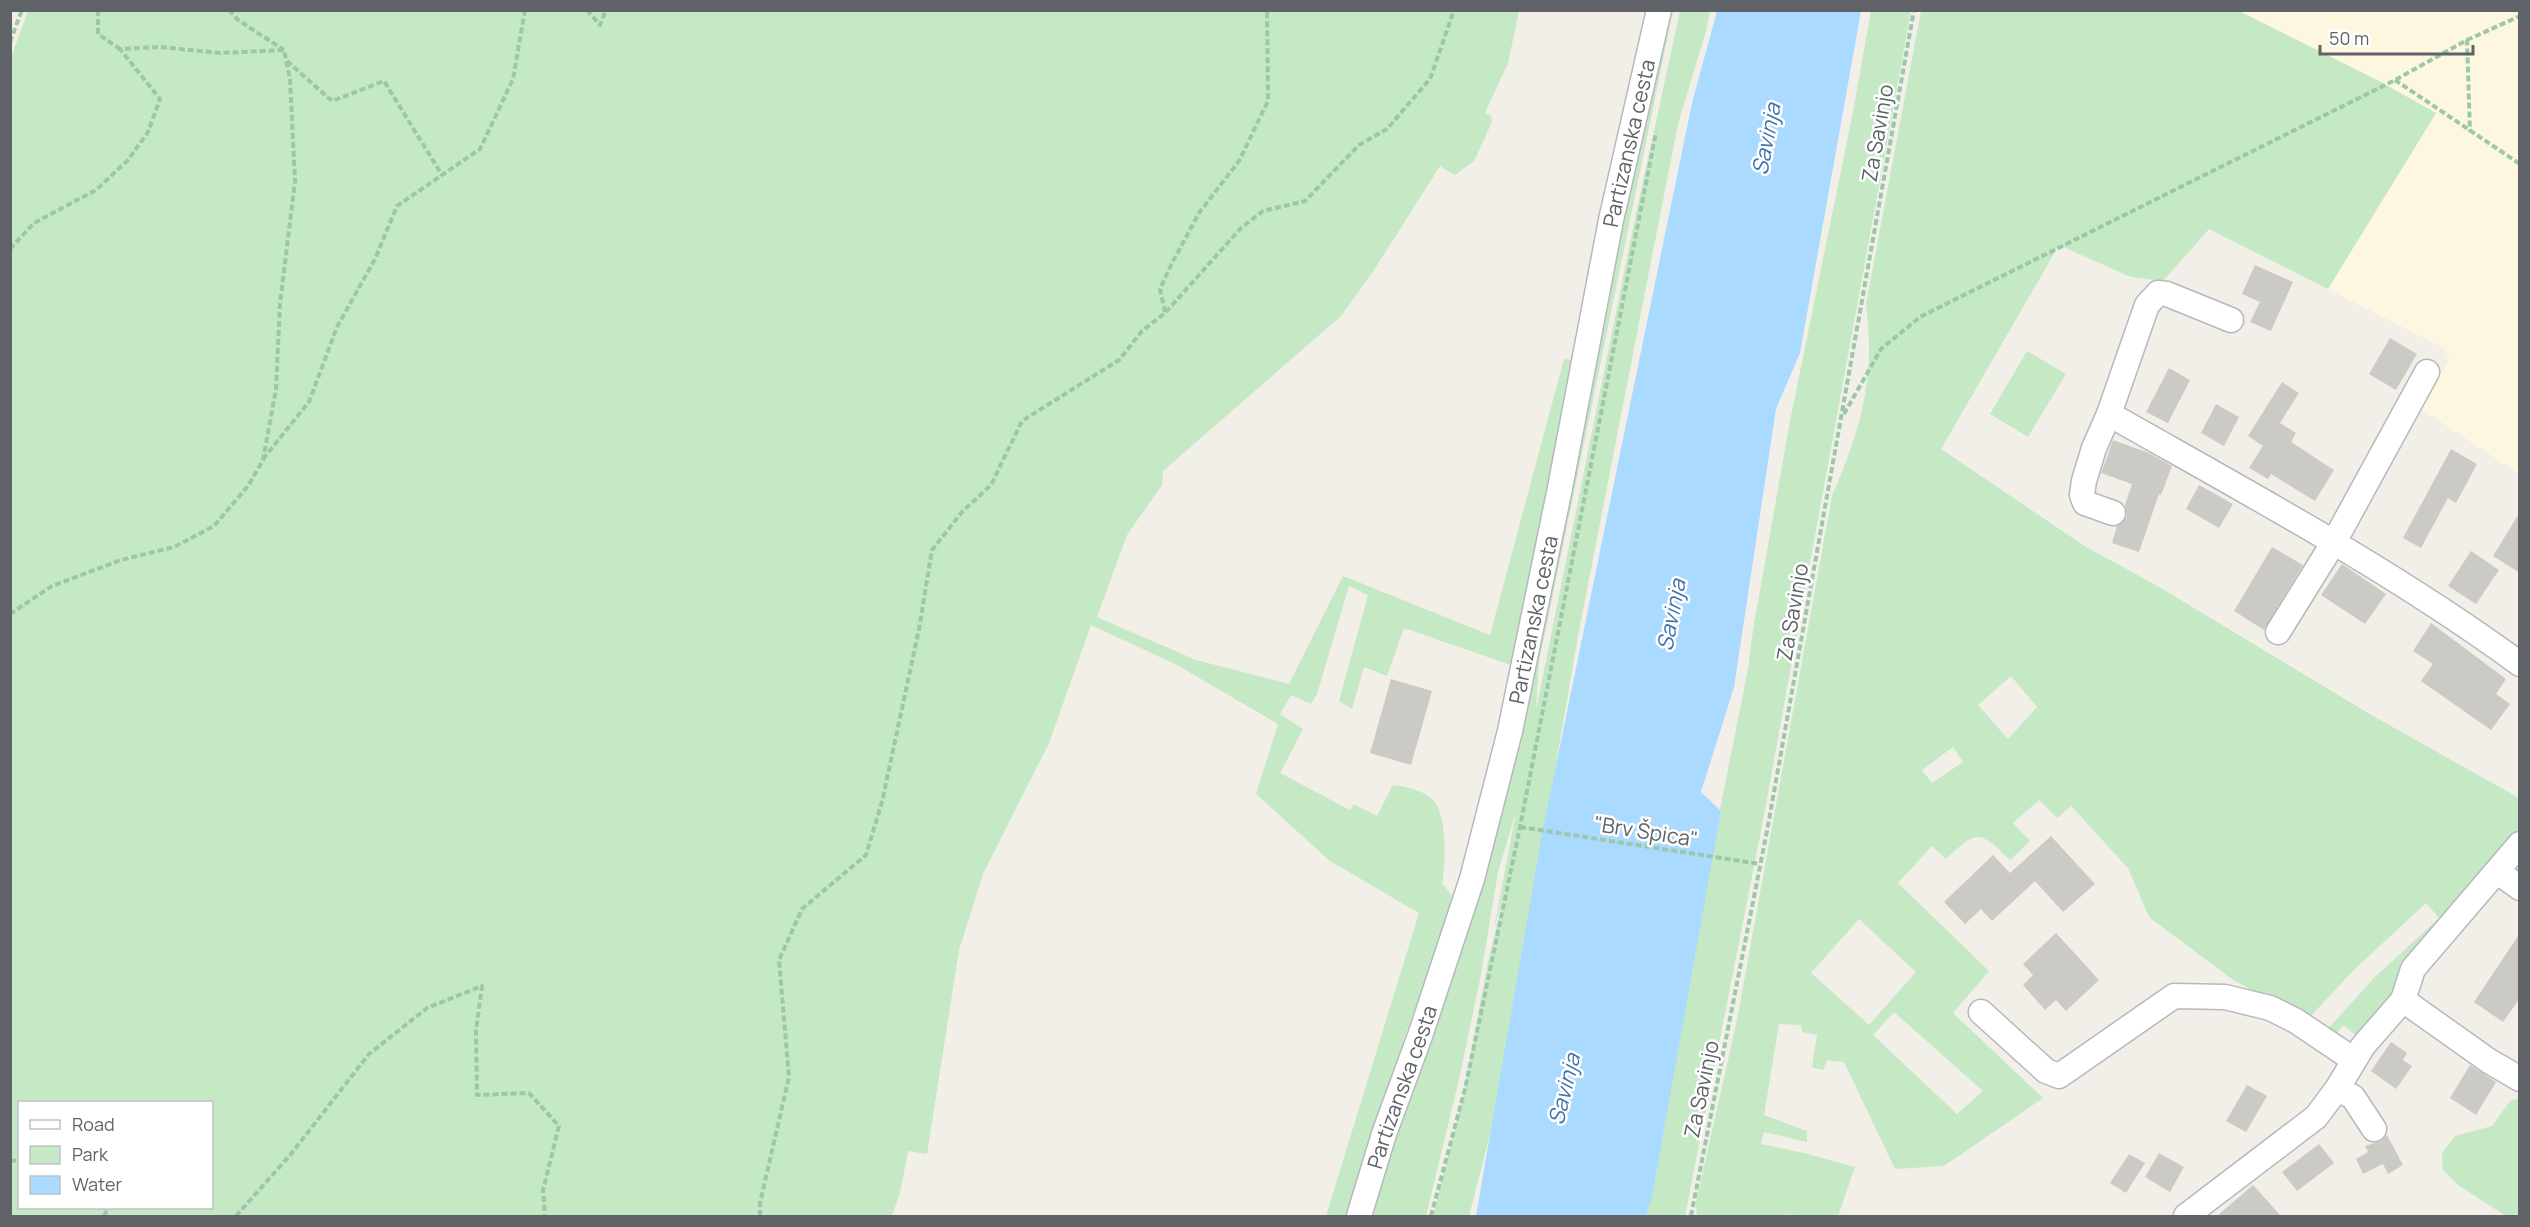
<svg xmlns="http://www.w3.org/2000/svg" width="2530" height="1227" font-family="Manrope,sans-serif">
	<rect width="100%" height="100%" fill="#f1efe8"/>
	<path fill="#fef7e0" d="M2237,11H2519V474L2420,408L2449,359L2444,348L2328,289L2436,113Z"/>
	<g fill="#c5e8c5" fill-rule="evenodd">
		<path d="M28,11H1519L1508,63L1485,113L1491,116L1492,122L1474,161L1455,175L1440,166L1374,270L1341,316L1163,471L1162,485L1127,535L1097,617L1196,660L1289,684L1343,576L1490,635L1564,359L1573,360L1511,665L1404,628L1387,676L1364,667L1352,709L1339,701L1368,595L1349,586L1317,694L1311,704L1291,695L1280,714L1303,729L1280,773L1350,810L1354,804L1377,816L1393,785C1407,787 1423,790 1433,800C1447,813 1446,865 1442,883L1452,896L1440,939L1404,1039L1348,1216H1326L1419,913L1330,861L1256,794L1278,724L1177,665L1091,625L1049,743L983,874L959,950L927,1154L908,1151L900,1193L892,1216H11L10,60ZM20,1102H212V1208H20Z"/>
		<path d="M1664,11H1673L1539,662L1536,710L1633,228L1680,11H1710L1706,31L1678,124L1636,338L1578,636L1498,1103L1469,1216H1433L1463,1096L1488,962L1509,875L1494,929L1516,812L1498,872L1481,975L1459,1079L1426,1216H1369L1451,970Z"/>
		<path d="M1871,11H1911L1761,831L1685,1216H1639L1748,669L1753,630L1790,421L1853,112Z"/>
		<path d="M1921,11H2239L2381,82L2436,113L2328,289L2209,229L2163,281L2131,277L2059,245L1941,449L2086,547L2154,584L2373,716L2519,798V833L2357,1036L2343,1025L2335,1036L2326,1031L2374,978L2439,918L2426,903L2355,969L2306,1021L2232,979L2149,917L2128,868L2071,806L2057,818L2039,800L2013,823L2030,841L2010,860C1979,830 1978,829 1946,859L1932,846L1898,883L1989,971L1953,1013L2043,1098L1944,1166L1895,1169L1844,1062L1827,1060L1823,1070L1812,1067L1817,1035L1802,1032L1801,1025L1779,1024L1764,1115L1807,1131V1142L1764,1132L1761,1144L1808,1154L1855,1167L1838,1216H1795L1790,1214L1788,1216H1697L1696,1202L1737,1020L1832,496C1861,429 1876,378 1866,304ZM2011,676L2037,707L2008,739L1978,705ZM1953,747L1963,762L1932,783L1922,770ZM1859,919L1916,972L1869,1025L1811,973ZM1894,1012L1983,1091L1957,1114L1873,1035Z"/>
		<path d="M2027,351L2066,374L2028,437L1990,414Z"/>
		<path d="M2519,1099V1216H2506L2458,1185L2443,1170L2442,1153L2455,1136L2492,1126L2511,1100Z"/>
	</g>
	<path fill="#aadaff" d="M1717,11H1861L1800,353L1776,409L1734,687L1701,792L1721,811L1652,1196L1646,1216H1476L1543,829L1692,103Z"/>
	<g fill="#cccac5">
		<path d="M2255,265L2293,282L2271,331L2250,322L2260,302L2242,294Z"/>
		<path d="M2390,338L2417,354L2396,390L2369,374Z"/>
		<path d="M2169,368L2190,380L2168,423L2146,412Z"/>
		<path d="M2282,382L2299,393L2280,423L2296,433L2291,442L2334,470L2315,501L2271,474L2268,479L2249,468L2263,446L2248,436Z"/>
		<path d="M2216,404L2239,417L2224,446L2201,433Z"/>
		<path d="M2113,440L2149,453L2172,466L2161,495L2159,494L2139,552L2112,543L2117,526L2127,517L2125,505L2132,484L2101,473Z"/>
		<path d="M2451,449L2477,464L2456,503L2448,498L2421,548L2403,538Z"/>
		<path d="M2199,485L2233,504L2219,528L2186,509Z"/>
		<path d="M2520,512V573L2493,556Z"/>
		<path d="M2272,547L2303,565L2264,630L2234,611Z"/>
		<path d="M2471,551L2499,570L2476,604L2448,586Z"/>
		<path d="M2342,564L2386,594L2365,624L2321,595Z"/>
		<path d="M2431,623L2506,679L2496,694L2510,704L2491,730L2421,681L2433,664L2413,651Z"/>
		<path d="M1391,679L1432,691L1411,765L1370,753Z"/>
		<path d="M2051,836L2095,884L2063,912L2035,881L1992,921L1981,909L1965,924L1944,902L1993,855L2010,873Z"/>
		<path d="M2056,933L2099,980L2066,1011L2056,1000L2045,1010L2023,985L2033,975L2023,964Z"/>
		<path d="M2520,933V998L2503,1022L2474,1002Z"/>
		<path d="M2391,1042L2407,1053L2403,1060L2412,1066L2396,1089L2371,1071Z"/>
		<path d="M2470,1065L2496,1082L2476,1115L2450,1098Z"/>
		<path d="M2247,1085L2267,1096L2246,1132L2226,1121Z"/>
		<path d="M2387,1135L2403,1165L2388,1174L2383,1164L2363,1174L2356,1159L2368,1152L2365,1146L2381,1141Z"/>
		<path d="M2319,1144L2334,1163L2297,1191L2282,1172Z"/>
		<path d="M2159,1153L2184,1167L2170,1192L2145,1177Z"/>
		<path d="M2129,1154L2145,1163L2126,1193L2110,1183Z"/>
		<path d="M2253,1185L2281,1216H2217Z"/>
	</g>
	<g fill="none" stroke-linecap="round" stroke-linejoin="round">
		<defs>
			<g id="minor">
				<path d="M2109,414C2248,493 2390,569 2520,664"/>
				<path d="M2113,513L2085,503L2082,495L2084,481L2094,448L2109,414L2147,305L2158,293L2167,294L2231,320"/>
				<path d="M2278,632L2334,542L2427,372"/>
				<path d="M2498,872L2520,888"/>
				<path d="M2403,1000L2413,969L2520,844"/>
				<path d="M1981,1012L2046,1071L2059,1076L2174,996L2225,997L2270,1008L2296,1021L2354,1060"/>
				<path d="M2337,1089L2353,1097L2374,1129"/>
				<path id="s1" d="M1359,1216L1384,1134L1421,1033L1472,879L1510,731L1560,488L1611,220L1659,10"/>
				<path d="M2186,1216L2316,1117L2337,1089L2363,1046L2403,1000L2489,1061L2520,1079"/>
			</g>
		</defs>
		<use href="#minor" stroke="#b5b8bc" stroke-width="27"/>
		<g stroke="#9cc7a9" stroke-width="4" stroke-dasharray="6 3" stroke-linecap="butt">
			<path d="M98,10V34L120,49"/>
			<path d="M229,10L238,20L284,50"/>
			<path d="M587,10L600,25L606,10"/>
			<path d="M2467,40L2520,16"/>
			<path d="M10,42L22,10"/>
			<path d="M287,61L332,101L384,81L442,175"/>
			<path d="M2395,80L2520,164"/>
			<path d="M10,249L34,223L96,190L128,160L148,132L160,99L120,49L160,47L220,53L284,50L290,79L295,181L280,304L276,389L263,460L248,486L214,526L174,547L121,560L52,586L10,614"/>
			<path d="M1165,312L1160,289L1171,265L1199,213L1239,161L1268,101L1267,10"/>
			<path d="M1844,414L1881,349L1920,317L2395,80L2467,40L2470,132"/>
			<path d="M263,459L309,402L337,327L375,259L397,206L480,149L513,79L525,10"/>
			<path d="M1520,827L1760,864"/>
			<path d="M10,1161L20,1160"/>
			<path d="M104,1216L108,1208"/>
			<path d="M236,1216L291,1154L369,1054L427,1008L482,986L476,1030L477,1095L529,1093L559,1126L543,1190L545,1216"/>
			<path d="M760,1216V1203L789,1077L779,960L802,909L866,855L882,802L919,629L932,550L962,512L991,485L1022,421L1119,360L1142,331L1165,313L1241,228L1263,211L1305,201L1359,145L1387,129L1430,79L1454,10"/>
			<path d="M1431,1216L1465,1089L1520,827L1656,132"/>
			<path d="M1691,1216L1767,831L1914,10"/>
		</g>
		<use href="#minor" stroke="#fff" stroke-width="24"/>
	</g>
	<g text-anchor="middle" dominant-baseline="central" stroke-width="5" stroke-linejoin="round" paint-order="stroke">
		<g font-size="21" fill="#5f6368" stroke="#fff">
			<text transform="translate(1877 133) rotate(-80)">Za Savinjo</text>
			<text stroke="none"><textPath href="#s1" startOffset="1108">Partizanska cesta</textPath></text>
			<text transform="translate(1792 612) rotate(-80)">Za Savinjo</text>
			<text stroke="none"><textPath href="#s1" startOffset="622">Partizanska cesta</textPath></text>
			<text transform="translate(1646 831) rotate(9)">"Brv Špica"</text>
			<text stroke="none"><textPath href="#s1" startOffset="136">Partizanska cesta</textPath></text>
			<text transform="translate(1701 1089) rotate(-78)">Za Savinjo</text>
		</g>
		<g font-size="22" font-style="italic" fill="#4174aa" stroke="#fff">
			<text transform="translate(1766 139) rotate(-79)">Savinja</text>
			<text transform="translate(1671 615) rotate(-79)">Savinja</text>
			<text transform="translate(1564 1089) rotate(-76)">Savinja</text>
		</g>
	</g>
	<rect width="2530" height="1227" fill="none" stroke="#5f6368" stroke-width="24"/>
	<rect x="18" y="1101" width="195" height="108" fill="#ffffff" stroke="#bfc1c3" stroke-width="1.5"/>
	<rect x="30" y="1120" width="30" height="9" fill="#ffffff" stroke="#bfc1c3" stroke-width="1.5"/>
	<text x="72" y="1131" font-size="18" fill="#5f6368">Road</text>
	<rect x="30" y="1146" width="30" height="18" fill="#c5e8c5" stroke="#bfc1c3" stroke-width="1.5"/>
	<text x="72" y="1161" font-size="18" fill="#5f6368">Park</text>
	<rect x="30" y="1176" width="30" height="18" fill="#aadaff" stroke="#bfc1c3" stroke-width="1.5"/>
	<text x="72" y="1191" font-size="18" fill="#5f6368">Water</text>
	<path d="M2320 45v9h153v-9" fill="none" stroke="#5f6368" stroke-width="3"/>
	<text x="2329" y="45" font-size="18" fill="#5f6368" stroke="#ffffff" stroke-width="4.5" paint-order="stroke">50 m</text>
</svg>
